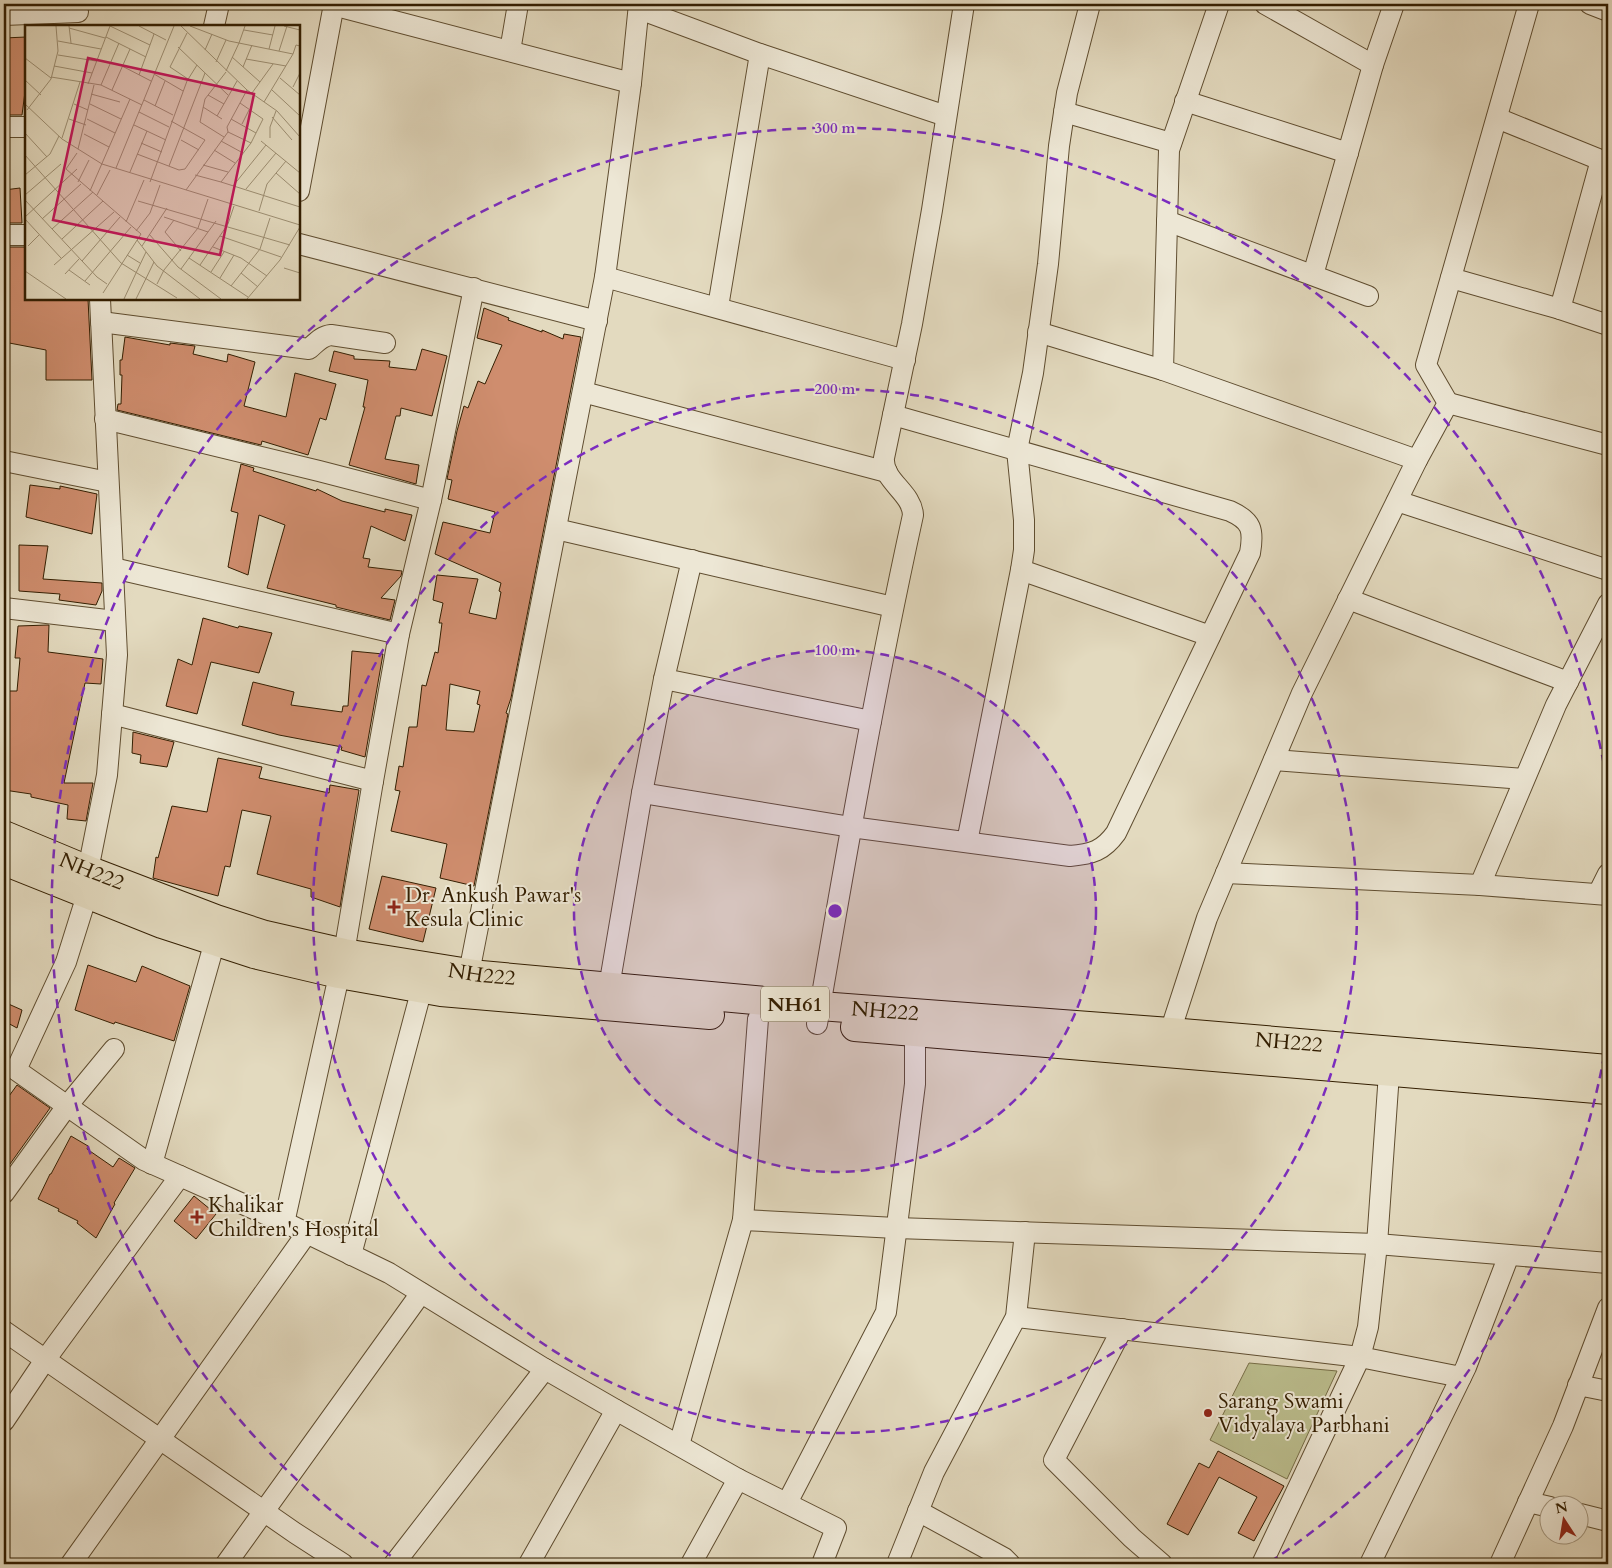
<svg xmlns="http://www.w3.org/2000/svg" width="1612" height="1568" font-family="Cardo,serif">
	<rect width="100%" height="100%" fill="#e3dabf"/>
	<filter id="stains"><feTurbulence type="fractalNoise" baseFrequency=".004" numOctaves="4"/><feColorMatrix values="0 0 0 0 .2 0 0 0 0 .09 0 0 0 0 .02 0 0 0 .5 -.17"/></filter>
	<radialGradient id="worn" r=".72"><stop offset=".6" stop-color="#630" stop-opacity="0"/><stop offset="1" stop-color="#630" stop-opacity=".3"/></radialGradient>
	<path fill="#bbbd8d" stroke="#776e47" d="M1249,1363L1337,1371L1287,1479L1210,1440Z"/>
	<g fill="#cf8d6e" stroke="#331e01" fill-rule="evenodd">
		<path d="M26,37V84L22,115H4V38Z"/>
		<path d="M20,188L22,223H4V190Z"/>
		<path d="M4,247H26V299H88L92,380H46V350L4,342Z"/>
		<path d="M484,308L509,318L508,320L542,332V330L563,339L564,334L581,337L511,698L506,713L508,714L474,886L440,878L447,844L391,831L400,791L395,790L399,766L403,767L409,727H417L422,685L426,686L435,652L438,653L442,623H439L443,603L433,600L437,575L478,579L469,613L496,619L501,592L499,591L501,583L435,554L443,522L490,533L495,512L448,499L452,480L447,479L457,431L464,406L468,408L478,381L485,384L502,345L477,338ZM450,684L480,691L477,704L480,705L474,732L446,730Z"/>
		<path d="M125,337L170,345V343L195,346L193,354L227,362L228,354L255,362L244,406L286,417L295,373L336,384L326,420L320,418L308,455L262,441L261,445L117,410L118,404H121L122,375H120V360H122Z"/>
		<path d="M422,349L447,356L432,416L401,408L400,416H396L385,459L419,465L416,484L349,465L365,407H363L368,380L329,371L334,351L354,356V359L390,361L389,367L416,370Z"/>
		<path d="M241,464L254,468L253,471L316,491L317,489L342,501L385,512V509L412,515L405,541L371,526L363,558L370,559L368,567L402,571L401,576L381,598L395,600L390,620L336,607V605L267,588L285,525L259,515L248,575L228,567L238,513L231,511Z"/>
		<path d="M30,485L60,489V486L97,494L92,534L26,517Z"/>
		<path d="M19,545L48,546L43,579L102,583V591L96,605L59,600L60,594L19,591Z"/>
		<path d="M203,618L238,628L239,626L272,633L259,673L211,662L197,714L166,706L178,659L192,665Z"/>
		<path d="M48,625H49L48,652L103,659L101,684L85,683L64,783H93L86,821L67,819L68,805L31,797V794L4,790V771L6,759L4,758V712L8,691H17L20,658H15L18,626Z"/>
		<path d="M352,651L383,654L365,757L341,750L342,747L279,735L242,725L253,682L294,692L291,705L342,712L343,706H348Z"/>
		<path d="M133,732L174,742L167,767L140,763L141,755L132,753Z"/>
		<path d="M218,758L262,767L259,778L329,793L330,785L359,790L340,907L311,897V889L257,874L271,816L242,810L230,867L225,866L218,896L153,878L156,857L158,858L172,806L207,812Z"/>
		<path d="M382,876L436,888L423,942L369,929Z"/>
		<path d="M88,965L136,982L142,966L190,986L174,1041L115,1022L114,1024L75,1010Z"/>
		<path d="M4,1002L22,1010L17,1028L4,1021Z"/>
		<path d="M17,1085L50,1108L10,1164L4,1159V1103Z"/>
		<path d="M71,1136L88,1146L87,1149L113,1167L119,1158L135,1168L114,1203L115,1204L96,1238L77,1223L78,1221L58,1211L59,1209L38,1199L50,1174H51Z"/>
		<path d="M194,1196L216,1214L196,1239L174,1221Z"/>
		<path d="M1218,1451L1284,1486L1254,1541L1238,1533L1257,1497L1219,1477L1188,1535L1167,1524L1199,1463L1209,1468Z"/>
	</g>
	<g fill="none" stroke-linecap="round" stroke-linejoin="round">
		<defs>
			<g id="minor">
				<path d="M1219,4L1169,150L1163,370L1417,460"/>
				<path d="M1265,4L1373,65"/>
				<path d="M1590,4L1608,11"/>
				<path d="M333,5L631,83"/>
				<path d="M639,9L760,54L946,116"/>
				<path d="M4,15L78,12"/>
				<path d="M214,26L219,4"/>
				<path d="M510,51L518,4"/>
				<path d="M1185,101L1348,153"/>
				<path d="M1064,112L1171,143"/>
				<path d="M1497,118L1608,163"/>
				<path d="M4,127H26"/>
				<path d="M299,191L334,4"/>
				<path d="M1167,221L1368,296"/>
				<path d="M4,235H26"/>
				<path d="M299,244L597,321"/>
				<path d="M1313,275L1373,65L1394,4"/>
				<path d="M605,277L905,360"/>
				<path d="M1451,278L1560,309L1608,325"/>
				<path d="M718,307L760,54"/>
				<path d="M1560,309L1601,160"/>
				<path d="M101,322L309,349C316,343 321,336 331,335L385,343"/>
				<path d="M1038,332L1163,370"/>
				<path d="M583,392L887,472"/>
				<path d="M1448,403L1608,445"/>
				<path d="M105,419L319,471L431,500"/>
				<path d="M4,461L108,482"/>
				<path d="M1397,501L1608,570"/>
				<path d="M556,529L893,607"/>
				<path d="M113,568L399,634"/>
				<path d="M1021,570L1210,636"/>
				<path d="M1348,599L1568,682"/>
				<path d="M4,608L115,621"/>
				<path d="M664,679L871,721"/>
				<path d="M112,714L373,781"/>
				<path d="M1274,760L1524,779"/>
				<path d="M642,793L851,827L1070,856C1092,854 1103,851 1116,833L1250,553C1254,530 1252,521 1230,511L893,415"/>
				<path d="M967,842L1021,570L1024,550V520L1017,450L1033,373L1048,264L1059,146L1067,93L1090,4"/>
				<path d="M88,870L107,775L117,655L100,299"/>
				<path d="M1226,873L1480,885L1556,705L1608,604"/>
				<path d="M1480,885L1608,895"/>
				<path d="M1598,894L1608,874"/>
				<path d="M87,895L66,962L16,1070L144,1160L290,1225L389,1273L545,1369L616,1410L738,1479L836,1528L822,1564"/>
				<path d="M469,973L605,277L631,83L639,4"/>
				<path d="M609,987L642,793L664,679L692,560"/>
				<path d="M817,1024C846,854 876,684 913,515C912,492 882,481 884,458L912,324L932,210L964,4"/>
				<path d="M1170,1032L1207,918L1302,693L1417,460L1448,403L1426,365L1529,4"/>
				<path d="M152,1164L215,941"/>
				<path d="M4,1193L67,1106L114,1049"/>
				<path d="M743,1220L896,1228L1377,1244L1608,1263"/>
				<path d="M284,1223L344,953L373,781L399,634L431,500L474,288"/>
				<path d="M351,1255L422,988"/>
				<path d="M1016,1317L1360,1357L1461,1377"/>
				<path d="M1122,1329L1054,1460L1132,1538L1162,1564"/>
				<path d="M4,1331L295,1533L343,1564"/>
				<path d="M1578,1385L1608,1391"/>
				<path d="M4,1421L45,1360L180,1176"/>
				<path d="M679,1445L743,1220L758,1019"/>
				<path d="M1528,1502L1550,1507"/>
				<path d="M787,1503L886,1312L915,1084V1032"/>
				<path d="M918,1511L1004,1558L1010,1564"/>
				<path d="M1580,1514L1608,1521"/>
				<path d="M71,1564L307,1233"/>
				<path d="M226,1564L421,1293"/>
				<path d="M394,1564L545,1369"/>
				<path d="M529,1564L616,1410"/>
				<path d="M691,1564L738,1479"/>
				<path d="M897,1564L934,1472L1016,1317L1025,1232"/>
				<path d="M1262,1564L1360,1357L1368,1327L1377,1244L1389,1073"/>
				<path d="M1370,1564L1466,1367L1509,1255"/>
				<path d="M1500,1564L1563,1426L1608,1308"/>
			</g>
			<g id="highway">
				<path id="s1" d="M4,835L88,870L216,919L265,935L344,953L481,975L820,1006L1170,1032L1608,1069"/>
				<path d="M4,861L162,924L254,954L339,974L441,992L710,1015"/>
				<path d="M855,1027L1608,1090"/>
			</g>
		</defs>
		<use href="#minor" stroke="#5f4d30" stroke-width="22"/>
		<use href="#highway" stroke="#331e01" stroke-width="30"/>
		<use href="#minor" stroke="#ede7d5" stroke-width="20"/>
		<use href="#highway" stroke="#e3dabf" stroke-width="28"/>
	</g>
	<circle cx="835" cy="911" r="261" fill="#7b2cbf" fill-opacity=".12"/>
	<g fill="none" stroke="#7b2cbf" stroke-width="2.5" stroke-dasharray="9 6">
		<circle cx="835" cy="911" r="261"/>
		<circle cx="835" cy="911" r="522"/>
		<path d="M1607 1040A783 783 0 0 1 1267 1564M403 1564A783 783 0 1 1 1607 782"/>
	</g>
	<g fill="#8f2418" stroke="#ede7d5" stroke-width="2">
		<path d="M391.5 899.5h5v5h5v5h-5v5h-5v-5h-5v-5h5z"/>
		<path d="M194.5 1209.5h5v5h5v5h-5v5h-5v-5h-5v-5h5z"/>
		<circle cx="1208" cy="1413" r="5"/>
	</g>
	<g text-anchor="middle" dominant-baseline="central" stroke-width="4" stroke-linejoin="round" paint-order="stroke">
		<rect fill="#ede7d5" stroke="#6b5a41" stroke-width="1" x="761" y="986.5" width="68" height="35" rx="4"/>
		<g font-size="20" font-weight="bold" fill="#331e01">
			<text x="795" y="1004">NH61</text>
		</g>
		<g font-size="21" fill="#331e01" stroke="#ede7d5">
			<text stroke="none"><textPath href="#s1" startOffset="95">NH222</textPath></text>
			<text stroke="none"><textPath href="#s1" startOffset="500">NH222</textPath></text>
			<text stroke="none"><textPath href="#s1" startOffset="905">NH222</textPath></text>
			<text stroke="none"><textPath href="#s1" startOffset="1310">NH222</textPath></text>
		</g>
		<g font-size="21" fill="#331e01" stroke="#ede7d5" text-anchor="start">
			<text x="405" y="895">Dr. Ankush Pawar's<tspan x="405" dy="24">Kesula Clinic</tspan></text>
			<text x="208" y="1205">Khalikar<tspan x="208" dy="24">Children's Hospital</tspan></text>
			<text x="1218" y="1401">Sarang Swami<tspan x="1218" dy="24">Vidyalaya Parbhani</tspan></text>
		</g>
	</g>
	<g transform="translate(25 25)">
		<rect width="275" height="275" fill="#e3dabf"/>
		<path fill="none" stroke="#9d8f73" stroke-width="1" d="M44,1L46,18M114,1L141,15M156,1L222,65L252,86L275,112M165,1L204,16L268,29L271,20L275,21M259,1L275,5M44,3L80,13M219,5L248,10M162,8L145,42L163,54M81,12L121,32M33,16L76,24M214,18L220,1M153,22L203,70M244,24L250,1M180,25L187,9M254,26L262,1M33,30L71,36M207,32L235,57M0,33L26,53M221,34L261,41M191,37L201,15M29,41L67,48M97,41L126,56M218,42L227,20M201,46L214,18M129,49L158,66M114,50L129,9M26,52L76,60L117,80M255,53L275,70M0,55L16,70M63,59L85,1L125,20M76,60L94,18M268,62L275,48M87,65L105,24M247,65L275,91M227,68L248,39M66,69L95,77M183,70L199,79M119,75L148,90M239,77L268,29M215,78L238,94L226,118M0,79L37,114L77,139L275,200M49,79L63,85M65,79L96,94M130,81L140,56M178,82L197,94M2,85L26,54L33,26L31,1M114,87L144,102M192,91L212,56M247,92L267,115M44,94L61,100M62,94L90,108M206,94L231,108M217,99L224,85M109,100L141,115M0,108L22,132M59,109L84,122M199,112L175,97L180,74L201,47M37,113L55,57M245,113V102L251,86M156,115L174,125M196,116L218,128M236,116L275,148M116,118L137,127M53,124L69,60M189,125L210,138M52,128L41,144L116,209L78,268M112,129L154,145L160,144L180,115L146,96M0,130L96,238L152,273M178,140L203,147M144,141L180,48M91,143L149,1M105,147L122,106M251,148L275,169M0,150L25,129L34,111M170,150L196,157L226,118L203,107M53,157L64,135M125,157L162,56L172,40M196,157L275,182M208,161L241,120M221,164L251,128M161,165L203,107L202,102L222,65M65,166L105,74M0,170L36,139M72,170L85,145M0,175L72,252L82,259M113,176L265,220M234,186L242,159L261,136M0,192L52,144M139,192L183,207M0,194L36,233M17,194L56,159M149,195L140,207L156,226M101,197L119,155M27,204L68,167M111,206L125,188L135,160M124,209L153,242L196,274M195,211L256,232M37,214L78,176M112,215L132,241L175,274M3,221L14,210M117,221L142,183M188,222L216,233L242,251M102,230L115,238M164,233L223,272M57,236L95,192M29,240L89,187M175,240L203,199L209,181M259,243L275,248M156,244L191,196M44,245L65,260M0,246L41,274M186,247L199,227M111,248L121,227M216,248L233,262M40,249L54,234M195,253L209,230M60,256L106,202M132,259L139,245L173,203L183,174M206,261L235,224L245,193M99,274L111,248M111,274L129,237M222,274L255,235L275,202"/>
		<path fill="#c2185b" fill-opacity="0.15" stroke="#c2185b" stroke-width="2.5" d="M63,33L229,69L195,230L28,195Z"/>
		<rect width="275" height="275" fill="none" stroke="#331e01" stroke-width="2.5"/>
	</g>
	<circle cx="835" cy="911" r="8" fill="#7b2cbf" stroke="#ede7d5" stroke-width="2.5"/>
	<g font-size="15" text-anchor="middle" font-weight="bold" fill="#7b2cbf" stroke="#ede7d5" stroke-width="4" stroke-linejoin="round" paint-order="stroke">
		<text x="835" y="133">300 m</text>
		<text x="835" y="394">200 m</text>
		<text x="835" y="655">100 m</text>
	</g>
	<rect width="1612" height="1568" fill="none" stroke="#e3dabf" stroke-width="20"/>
	<rect x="5" y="5" width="1602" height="1558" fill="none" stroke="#331e01" stroke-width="2.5"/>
	<rect x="10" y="10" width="1592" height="1548" fill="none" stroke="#331e01"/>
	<g transform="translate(1564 1520) rotate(348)"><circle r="24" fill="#ede7d5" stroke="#a39780"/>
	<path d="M0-4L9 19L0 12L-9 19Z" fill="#8f2418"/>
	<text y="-8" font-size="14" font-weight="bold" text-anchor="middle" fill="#331e01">N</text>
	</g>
	<rect width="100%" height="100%" filter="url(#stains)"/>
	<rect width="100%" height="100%" fill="url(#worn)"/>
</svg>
